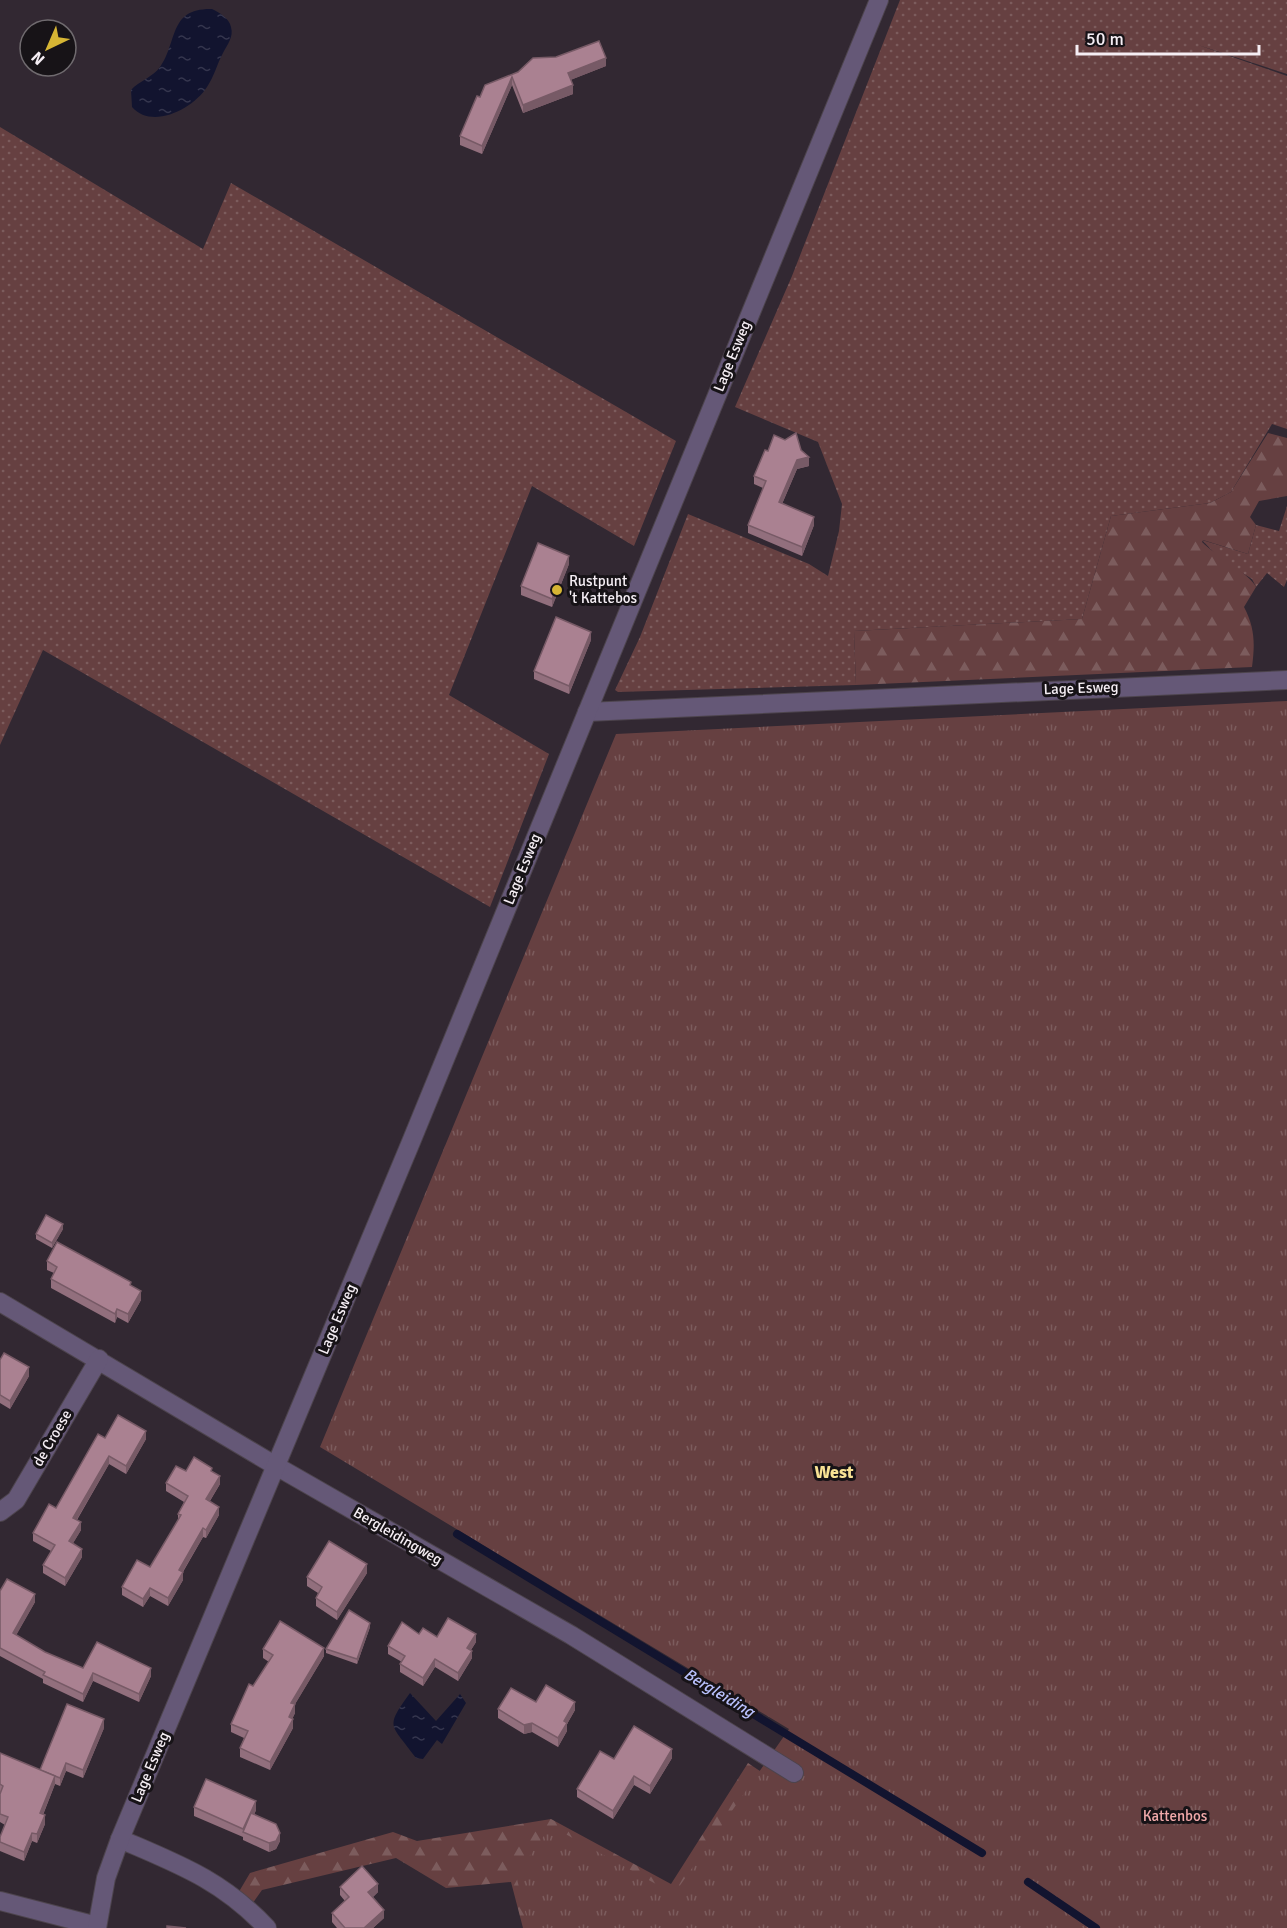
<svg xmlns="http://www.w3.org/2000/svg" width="1287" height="1928" font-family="Signika,sans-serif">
	<defs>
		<pattern id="grass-dots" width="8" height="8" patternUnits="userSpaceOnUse" patternTransform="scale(1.5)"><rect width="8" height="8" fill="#664041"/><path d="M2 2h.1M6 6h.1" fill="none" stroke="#7c5c5d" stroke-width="1.8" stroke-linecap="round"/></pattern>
		<pattern id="forest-firs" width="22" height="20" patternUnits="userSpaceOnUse" patternTransform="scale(1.5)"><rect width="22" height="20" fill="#664041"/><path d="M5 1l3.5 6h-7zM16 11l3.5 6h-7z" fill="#7c5c5d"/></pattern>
		<pattern id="park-tufts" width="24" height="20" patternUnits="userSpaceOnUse" patternTransform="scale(1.5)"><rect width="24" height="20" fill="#664041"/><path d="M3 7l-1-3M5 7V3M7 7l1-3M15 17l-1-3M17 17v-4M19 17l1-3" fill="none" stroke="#7c5c5d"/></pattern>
		<pattern id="water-ripples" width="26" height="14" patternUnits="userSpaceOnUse" patternTransform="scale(1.5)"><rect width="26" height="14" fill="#12142f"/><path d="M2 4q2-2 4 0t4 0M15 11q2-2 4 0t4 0" fill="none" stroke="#35364e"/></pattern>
	</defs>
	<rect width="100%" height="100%" fill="#322832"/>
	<g fill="url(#grass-dots)">
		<path d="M900,0H1287V74L1198,45L1287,76V429L1272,424L1231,492L1210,503L1111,516L1082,619L854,631L856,685L618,692L615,690L640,637L688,514L809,564L828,576L839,531L842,504L818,442L735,407L792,276Z"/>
		<path d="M0,127L203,249L231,183L676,441L634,546L532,486L449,695L549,754L490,907L43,650L0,745Z"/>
		<path d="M1287,506V580L1284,587L1267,573L1256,587L1252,579L1220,559L1202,540L1248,554L1256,525L1279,531Z"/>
	</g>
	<g fill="url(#forest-firs)">
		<path d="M1268,433L1287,438V496L1259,501L1250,517L1256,525L1248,554L1203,540L1202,542C1216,556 1250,574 1256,587L1244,607C1255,628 1255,644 1252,667L856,685L854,631L1082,619L1111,516L1210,503L1231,492Z"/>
		<path d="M748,1763L929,1884L905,1928H523L511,1882L446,1888L396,1858L262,1890L250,1907L237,1895L250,1873L393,1832L417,1841L551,1819L671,1884Z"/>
	</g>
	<path fill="url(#park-tufts)" d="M1287,701V1928H529L516,1875L551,1826L674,1894L789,1729L320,1447L616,734Z"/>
	<g fill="url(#water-ripples)">
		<path d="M212,9C220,13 229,18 231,27C234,37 227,45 223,53C217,64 214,77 207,87C193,109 152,130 132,107L131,90C139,81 153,77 160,67C178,42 168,8 212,9Z"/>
		<path d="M410,1693L436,1721L460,1694L466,1703L442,1744L437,1740L423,1759L416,1758C391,1723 384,1729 410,1693Z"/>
	</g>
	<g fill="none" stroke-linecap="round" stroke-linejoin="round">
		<g stroke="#12142f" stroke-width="8">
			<path d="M457,1534L982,1853"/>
			<path d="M1028,1882L1096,1928"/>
		</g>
		<defs>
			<g id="minor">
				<path d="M587,712L1287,680"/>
				<path d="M0,1302L276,1466L571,1635L794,1773"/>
				<path d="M0,1512L16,1500L99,1359"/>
				<path d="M120,1839C178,1864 222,1880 267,1928"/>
				<path d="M0,1901L97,1926"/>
				<path d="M97,1928L106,1878L120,1839L411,1142L879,0"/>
			</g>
		</defs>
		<use href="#minor" stroke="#4d444d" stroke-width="20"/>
		<use href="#minor" stroke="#655877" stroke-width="18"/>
	</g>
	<g fill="#926f7d">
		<path d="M606,66L570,80L573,94L523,113L512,85L482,154L460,145V136L480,97L518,72Z"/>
		<path d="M801,450L809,466L797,469L782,504L814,525L802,556L748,533V525L763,488L754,484V476Z"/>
		<path d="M569,564L552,607L521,595V586Z"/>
		<path d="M591,640L569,694L534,679V671Z"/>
		<path d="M63,1229L52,1248L36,1239V1234Z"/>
		<path d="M47,1261L131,1286L141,1300L128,1323L117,1317L115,1323L51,1288V1279L54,1273L47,1270Z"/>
		<path d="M0,1360L29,1376L10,1409L0,1403Z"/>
		<path d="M105,1438L146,1439L126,1474L109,1464L77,1520L81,1530L73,1543L82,1557L65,1586L43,1573V1565L51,1551L33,1541V1533L56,1508Z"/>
		<path d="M186,1471L212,1472L220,1484L210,1501L219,1515L206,1538L203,1537L183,1572V1580L168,1606L150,1596L143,1607L122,1595V1587L150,1567L178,1520V1514L184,1502L166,1491V1483Z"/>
		<path d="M367,1573L337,1620L316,1606V1598L318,1593L307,1586V1577Z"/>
		<path d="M0,1591L35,1602L16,1635L45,1652L83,1668L151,1676L139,1702L93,1681L83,1702L43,1683V1679L0,1656Z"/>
		<path d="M370,1627L357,1664L326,1653V1649Z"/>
		<path d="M419,1634L476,1642L471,1650L472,1658L458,1681L435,1667L423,1686L400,1672V1664L402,1662L388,1654V1646Z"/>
		<path d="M263,1649L324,1656L295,1704V1713L292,1719L293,1728L270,1770L240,1757V1748L244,1738L231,1732V1724L269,1662L263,1658Z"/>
		<path d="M536,1702L575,1710L567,1724V1731L558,1747L532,1732L524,1734L498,1718V1709Z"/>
		<path d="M104,1728L83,1778L66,1771L60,1786L55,1784L43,1815L45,1824L37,1843L32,1841L24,1861L0,1851V1837L5,1825L0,1822V1753L40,1770Z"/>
		<path d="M672,1758L650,1794L634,1785L613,1819L577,1797V1789L614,1759Z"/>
		<path d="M194,1807L256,1810L254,1815L280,1841L276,1849L269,1852L243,1840V1837L194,1816Z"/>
		<path d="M340,1887L378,1892L373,1897L384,1918L373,1928H337L332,1922V1913L345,1901L340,1895Z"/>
	</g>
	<g fill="#775a66">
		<path d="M606,58V66L568,81V73Z"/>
		<path d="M512,77V85L482,154V146Z"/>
		<path d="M573,85V94L523,113V105Z"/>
		<path d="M809,457V466L797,469L779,511V502L797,460Z"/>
		<path d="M814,517V525L802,556V547Z"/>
		<path d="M569,556V564L552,607V599Z"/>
		<path d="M591,632V640L569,694V686Z"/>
		<path d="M63,1224V1229L52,1248V1243Z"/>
		<path d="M141,1291V1300L128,1323V1314Z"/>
		<path d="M117,1309V1317L115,1323V1314Z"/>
		<path d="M29,1367V1376L10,1409V1401Z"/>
		<path d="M146,1431V1439L126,1474V1466Z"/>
		<path d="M109,1456V1464L73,1526V1518Z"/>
		<path d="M220,1476V1484L206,1507V1499Z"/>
		<path d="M219,1507V1515L206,1538V1530Z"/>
		<path d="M81,1522V1530L69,1550V1541Z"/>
		<path d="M203,1528V1537L179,1578V1570Z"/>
		<path d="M82,1549V1557L65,1586V1578Z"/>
		<path d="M367,1564V1573L337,1620V1612Z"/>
		<path d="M183,1572V1580L168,1606V1598Z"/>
		<path d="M150,1588V1596L143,1607V1599Z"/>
		<path d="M35,1594V1602L13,1641V1633Z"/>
		<path d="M370,1623V1627L357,1664V1659Z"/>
		<path d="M476,1634V1642L467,1656V1648Z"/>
		<path d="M324,1648V1656L291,1711V1703Z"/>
		<path d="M472,1651V1658L458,1681V1673Z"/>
		<path d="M435,1659V1667L423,1686V1678Z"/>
		<path d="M151,1668V1676L139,1702V1694Z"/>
		<path d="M93,1673V1681L83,1702V1694Z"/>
		<path d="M575,1702V1710L567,1724V1731L558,1747V1738L564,1721Z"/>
		<path d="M295,1704V1713L289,1726V1717Z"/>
		<path d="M104,1719V1728L83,1778V1770Z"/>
		<path d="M293,1719V1728L270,1770V1762Z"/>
		<path d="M532,1723V1732L524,1734V1725Z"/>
		<path d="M672,1749V1758L650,1794V1786Z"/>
		<path d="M66,1763V1771L60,1786V1778Z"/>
		<path d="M55,1776V1784L40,1822V1813Z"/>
		<path d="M634,1776V1785L613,1819V1811Z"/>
		<path d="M256,1801V1810L246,1833L243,1829Z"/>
		<path d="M45,1815V1824L37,1843V1834Z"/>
		<path d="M32,1833V1841L24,1861V1852Z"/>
		<path d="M280,1833V1841L276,1849L269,1852V1843Z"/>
		<path d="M378,1884V1892L368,1901V1892Z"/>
		<path d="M384,1910V1918L373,1928H364Z"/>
	</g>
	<g fill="#aa8191" stroke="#775a66" stroke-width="1.5">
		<path d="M599,41L606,58L568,73L573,85L523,105L512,77L482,146L460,136L477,96L480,97L485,85L518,72L533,58L556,57Z"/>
		<path d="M796,433L801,450L809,457L797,460L779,502L814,517L802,547L748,525L766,481L754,476L765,450L768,451L774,435L785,440Z"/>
		<path d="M538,543L569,556L552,599L521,586Z"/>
		<path d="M556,617L591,632L569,686L534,671Z"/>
		<path d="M46,1215L63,1224L52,1243L36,1234Z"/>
		<path d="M57,1242L131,1282L130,1285L141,1291L128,1314L117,1309L115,1314L51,1279L57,1267L47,1261Z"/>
		<path d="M4,1353L29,1367L10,1401L0,1395V1360Z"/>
		<path d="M118,1415L146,1431L126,1466L109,1456L73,1518L81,1522L69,1541L82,1549L65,1578L43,1565L55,1545L33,1533L49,1504L56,1508L98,1434L105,1438Z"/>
		<path d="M194,1457L212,1468L211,1471L220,1476L206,1499L219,1507L206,1530L203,1528L179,1570L183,1572L168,1598L150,1588L143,1599L122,1587L137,1560L150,1567L181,1515L178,1514L188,1496L166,1483L176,1466L186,1471Z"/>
		<path d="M329,1541L367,1564L337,1612L316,1598L322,1587L307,1577Z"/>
		<path d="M7,1579L35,1594L13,1633L45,1652L83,1668L97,1642L151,1668L139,1694L93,1673L83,1694L43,1675L45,1672L0,1648V1591Z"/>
		<path d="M349,1610L370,1623L357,1659L326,1649Z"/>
		<path d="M448,1618L476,1634L467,1648L472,1651L458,1673L435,1659L423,1678L400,1664L405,1656L388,1646L402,1622L419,1634L423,1628L437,1637Z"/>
		<path d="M280,1621L324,1648L291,1703L295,1704L289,1717L293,1719L270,1762L240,1748L248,1731L231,1724L249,1684L253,1686L273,1655L263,1649Z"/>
		<path d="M546,1685L575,1702L564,1721L567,1723L558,1738L532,1723L524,1725L498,1709L511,1688L536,1702Z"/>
		<path d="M67,1704L104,1719L83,1770L66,1763L60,1778L40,1770Z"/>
		<path d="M634,1726L672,1749L650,1786L634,1776L613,1811L577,1789L600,1751L614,1759Z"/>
		<path d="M0,1753L55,1776L40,1813L45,1815L37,1834L32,1833L24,1852L0,1842V1837L8,1817L0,1814V1794L3,1786L0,1784Z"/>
		<path d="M206,1779L256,1801L243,1829L194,1807Z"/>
		<path d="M251,1813L276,1824L280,1833L276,1841L269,1843L243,1832Z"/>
		<path d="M362,1866L378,1884L368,1892L384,1910L364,1928H345L332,1913L349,1897L340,1887Z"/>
		<path d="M167,1926L186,1928H167Z"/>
	</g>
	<circle fill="#d6b534" stroke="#171317" stroke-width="2" cx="557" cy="590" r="6"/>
	<g text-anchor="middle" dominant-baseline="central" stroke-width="6" stroke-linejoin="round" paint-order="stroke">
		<g font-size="15" fill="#f5eef4" stroke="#171317">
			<text transform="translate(732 356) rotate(-68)">Lage Esweg</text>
			<text transform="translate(1081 688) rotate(-2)">Lage Esweg</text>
			<text transform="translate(522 869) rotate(-68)">Lage Esweg</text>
			<text transform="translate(337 1319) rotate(-67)">Lage Esweg</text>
			<text transform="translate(52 1438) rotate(-60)">de Croese</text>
			<text transform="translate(398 1536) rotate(30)">Bergleidingweg</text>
			<text transform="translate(150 1767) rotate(-67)">Lage Esweg</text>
		</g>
		<g font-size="15" fill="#f5eef4" stroke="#171317" text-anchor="start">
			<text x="569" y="581">Rustpunt<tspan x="569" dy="17">'t Kattebos</tspan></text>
		</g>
		<g font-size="15" fill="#f0a9aa" stroke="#171317">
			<text x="1175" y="1816">Kattenbos</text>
		</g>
		<g font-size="16" font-style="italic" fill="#b9c1fd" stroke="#171317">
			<text transform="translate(719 1693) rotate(31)">Bergleiding</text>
		</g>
		<g font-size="18" font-weight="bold" fill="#f8e294" stroke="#171317">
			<text x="834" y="1472">West</text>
		</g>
	</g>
	<g transform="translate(48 48) rotate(224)"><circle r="28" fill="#171317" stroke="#706b6f" stroke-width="1.5"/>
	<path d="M0-4.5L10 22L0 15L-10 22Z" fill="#d6b534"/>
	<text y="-9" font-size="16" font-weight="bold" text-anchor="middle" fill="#f5eef4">N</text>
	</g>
	<path d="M1077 45v9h182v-9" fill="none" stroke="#f5eef4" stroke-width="3"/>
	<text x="1086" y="45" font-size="18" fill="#f5eef4" stroke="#171317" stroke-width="4.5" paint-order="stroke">50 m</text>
</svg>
